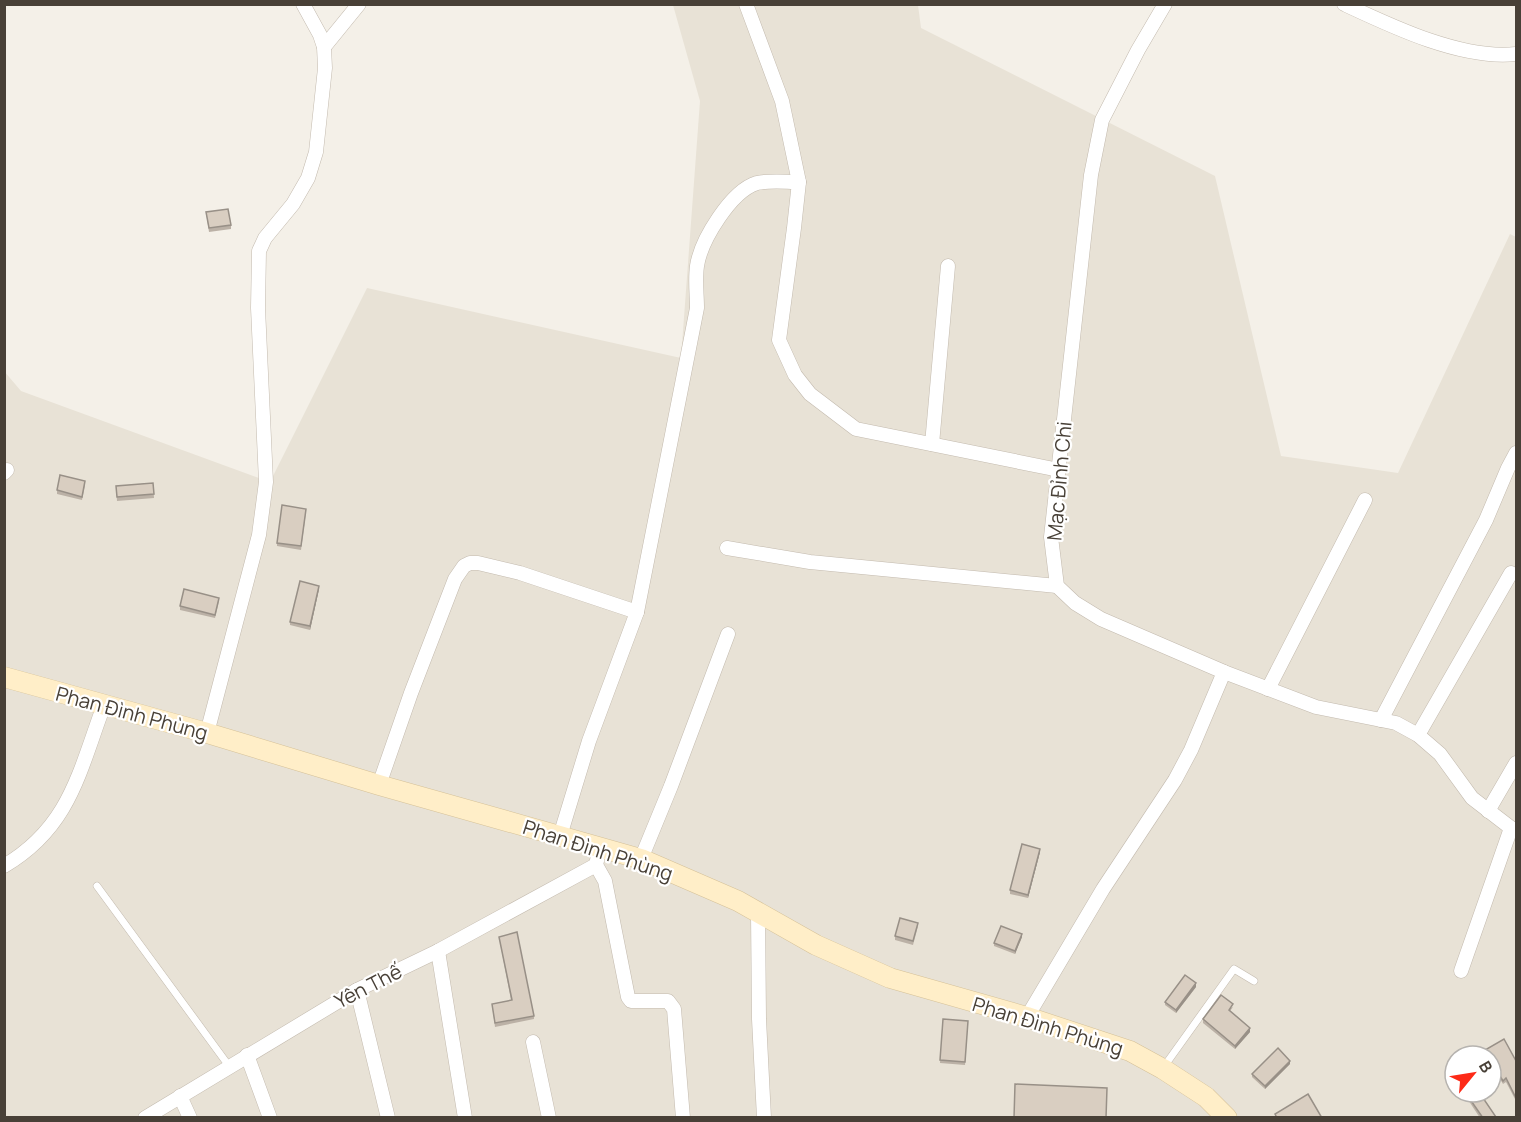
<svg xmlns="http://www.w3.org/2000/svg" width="1521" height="1122" font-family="Manrope,sans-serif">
	<rect width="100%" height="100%" fill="#f4f0e8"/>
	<path fill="#e8e2d6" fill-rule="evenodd" d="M673,5H918L921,28L1215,176L1281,456L1398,473L1510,234L1516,237V1117H5L4,371L21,391L270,482L367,288L681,358L700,101ZM1455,1056H1491V1092H1455Z"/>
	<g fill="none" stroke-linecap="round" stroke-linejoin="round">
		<defs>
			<g id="lane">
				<path d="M97,886L229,1066"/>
				<path d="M1163,1068L1234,969L1254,981"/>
			</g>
			<g id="street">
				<path d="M746,4L782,101L799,182L794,228L779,340L795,375L810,394L856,429L1059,470"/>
				<path d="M1165,4L1138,50L1102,120L1091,175L1051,537L1057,586L1075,603L1101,619L1224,672L1316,707L1396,723L1418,735L1440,754L1472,798L1511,828L1516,830"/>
				<path d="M1344,4C1393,27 1462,60 1516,54"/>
				<path d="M324,47L359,4"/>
				<path d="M932,444L948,266"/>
				<path d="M4,473L7,470"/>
				<path d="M727,548L810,562L1057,586"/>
				<path d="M1268,689L1365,500"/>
				<path d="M1381,720L1486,520L1508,468L1516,453"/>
				<path d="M207,733L259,535L266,482L258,308L259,251L265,238L293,204L308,178L316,152L325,68L324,47L320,35L303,4"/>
				<path d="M1418,735L1511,573"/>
				<path d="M379,785L411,693L455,579L464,566L470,563H478L520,573L637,612"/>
				<path d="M1488,811L1516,763"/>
				<path d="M560,836L589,741L637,612L697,308C697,295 695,280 697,266C701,240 731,191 757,183C770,180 786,182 799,182"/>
				<path d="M598,856L596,865L605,881L628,997L631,1001H668L674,1009L683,1118"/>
				<path d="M641,859L671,786L728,634"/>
				<path d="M4,866C70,827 79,772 104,705"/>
				<path d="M758,913L759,1019L764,1118"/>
				<path d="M438,951L465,1118"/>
				<path d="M1461,971L1511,828"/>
				<path d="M357,990L388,1118"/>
				<path d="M1027,1017L1103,889L1175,780L1191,750L1224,672"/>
				<path d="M533,1042L549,1118"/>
				<path d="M247,1055L270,1118"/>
				<path d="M180,1096L190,1118"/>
				<path d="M145,1118L357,990L438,951L596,865"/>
			</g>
			<path id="secondary" d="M4,677L207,733L379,785L641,859L738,901L816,945L890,978L1027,1017L1130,1051L1163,1069L1206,1097L1227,1118"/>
		</defs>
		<use href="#lane" stroke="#c3baae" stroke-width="8"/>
		<use href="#street" stroke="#c3baae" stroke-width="15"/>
		<use href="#secondary" stroke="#d5c198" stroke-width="21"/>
		<use href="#lane" stroke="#fff" stroke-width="7"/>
		<use href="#street" stroke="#fff" stroke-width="14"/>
		<use href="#secondary" stroke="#ffeec8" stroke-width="20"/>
	</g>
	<g fill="#bbb1a6">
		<path d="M206,212L231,225V229L209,232Z"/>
		<path d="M153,483L154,498L117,501L116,486Z"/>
		<path d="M85,485L82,500L57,494V490Z"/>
		<path d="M306,512L301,550L277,546V543Z"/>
		<path d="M319,589L310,630L290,625V622Z"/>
		<path d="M219,601L215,618L180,610V606Z"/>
		<path d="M1040,852L1028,898L1010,894V890Z"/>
		<path d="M918,926L913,945L895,940V936Z"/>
		<path d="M499,937L534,1016V1019L495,1027L492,1004L511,1000Z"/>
		<path d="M1022,937L1015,954L994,946V943Z"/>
		<path d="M1196,987L1176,1013L1165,1005V1002Z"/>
		<path d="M1233,1007L1230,1011L1250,1032L1235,1049L1203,1023V1019Z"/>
		<path d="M943,1019L968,1021L965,1065L940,1063Z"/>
		<path d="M1485,1050L1516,1061V1101L1506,1082L1503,1084L1491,1064V1056H1486L1485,1053Z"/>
		<path d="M1290,1064L1265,1089L1252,1077V1074Z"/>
		<path d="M1463,1092H1479L1496,1118H1480Z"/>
	</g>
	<g fill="#989087">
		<path d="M319,586V589L310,630V626Z"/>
		<path d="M1040,849V852L1028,898V895Z"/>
		<path d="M1022,934V937L1015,954V951Z"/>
		<path d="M1196,983V987L1176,1013V1010Z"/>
		<path d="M1250,1028V1032L1235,1049V1046Z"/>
		<path d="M1290,1061V1064L1265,1089V1086Z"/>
	</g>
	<g fill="#d9cec1" stroke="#989087" stroke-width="1.5">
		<path d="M228,209L231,225L209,228L206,212Z"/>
		<path d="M60,475L85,481L82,497L57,490Z"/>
		<path d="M153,483L154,494L117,497L116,486Z"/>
		<path d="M282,505L306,509L301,546L277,543Z"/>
		<path d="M300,581L319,586L310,626L290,622Z"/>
		<path d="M184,589L219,598L215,615L180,606Z"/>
		<path d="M1022,844L1040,849L1028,895L1010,890Z"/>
		<path d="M900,918L918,923L913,941L895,936Z"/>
		<path d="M1001,926L1022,934L1015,951L994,943Z"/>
		<path d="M517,932L534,1016L495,1023L492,1004L512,1000L499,937Z"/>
		<path d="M1185,975L1196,983L1176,1010L1165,1002Z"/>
		<path d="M1221,995L1233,1004L1229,1010L1250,1028L1235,1046L1203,1019Z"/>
		<path d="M943,1019L968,1021L965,1062L940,1060Z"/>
		<path d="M1504,1039L1516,1061V1098L1506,1078L1503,1081L1491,1061V1056H1488L1485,1050Z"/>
		<path d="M1278,1048L1290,1061L1265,1086L1252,1074Z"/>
		<path d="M1015,1084L1107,1088L1106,1118H1014Z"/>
		<path d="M1465,1092H1479L1496,1117L1483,1118Z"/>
		<path d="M1308,1094L1322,1118H1277L1275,1114Z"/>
	</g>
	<g text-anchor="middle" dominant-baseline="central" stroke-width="4.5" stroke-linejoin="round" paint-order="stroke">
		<g font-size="20" fill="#484037" stroke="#fff">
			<text transform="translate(1059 481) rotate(-85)">Mạc Đỉnh Chi</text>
			<text transform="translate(132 713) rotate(15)">Phan Đình Phùng</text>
			<text transform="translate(598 850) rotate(18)">Phan Đình Phùng</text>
			<text transform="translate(368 986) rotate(-27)">Yên Thế</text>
			<text transform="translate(1048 1026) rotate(17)">Phan Đình Phùng</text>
		</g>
	</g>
	<rect width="1521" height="1122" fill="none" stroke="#484037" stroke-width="12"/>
	<g transform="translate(1473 1074) rotate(60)"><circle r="28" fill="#ffffff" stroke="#b6b3af" stroke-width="1.5"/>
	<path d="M0-4.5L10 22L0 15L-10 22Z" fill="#fd2a17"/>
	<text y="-9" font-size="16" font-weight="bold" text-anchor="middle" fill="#484037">B</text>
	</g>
</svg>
